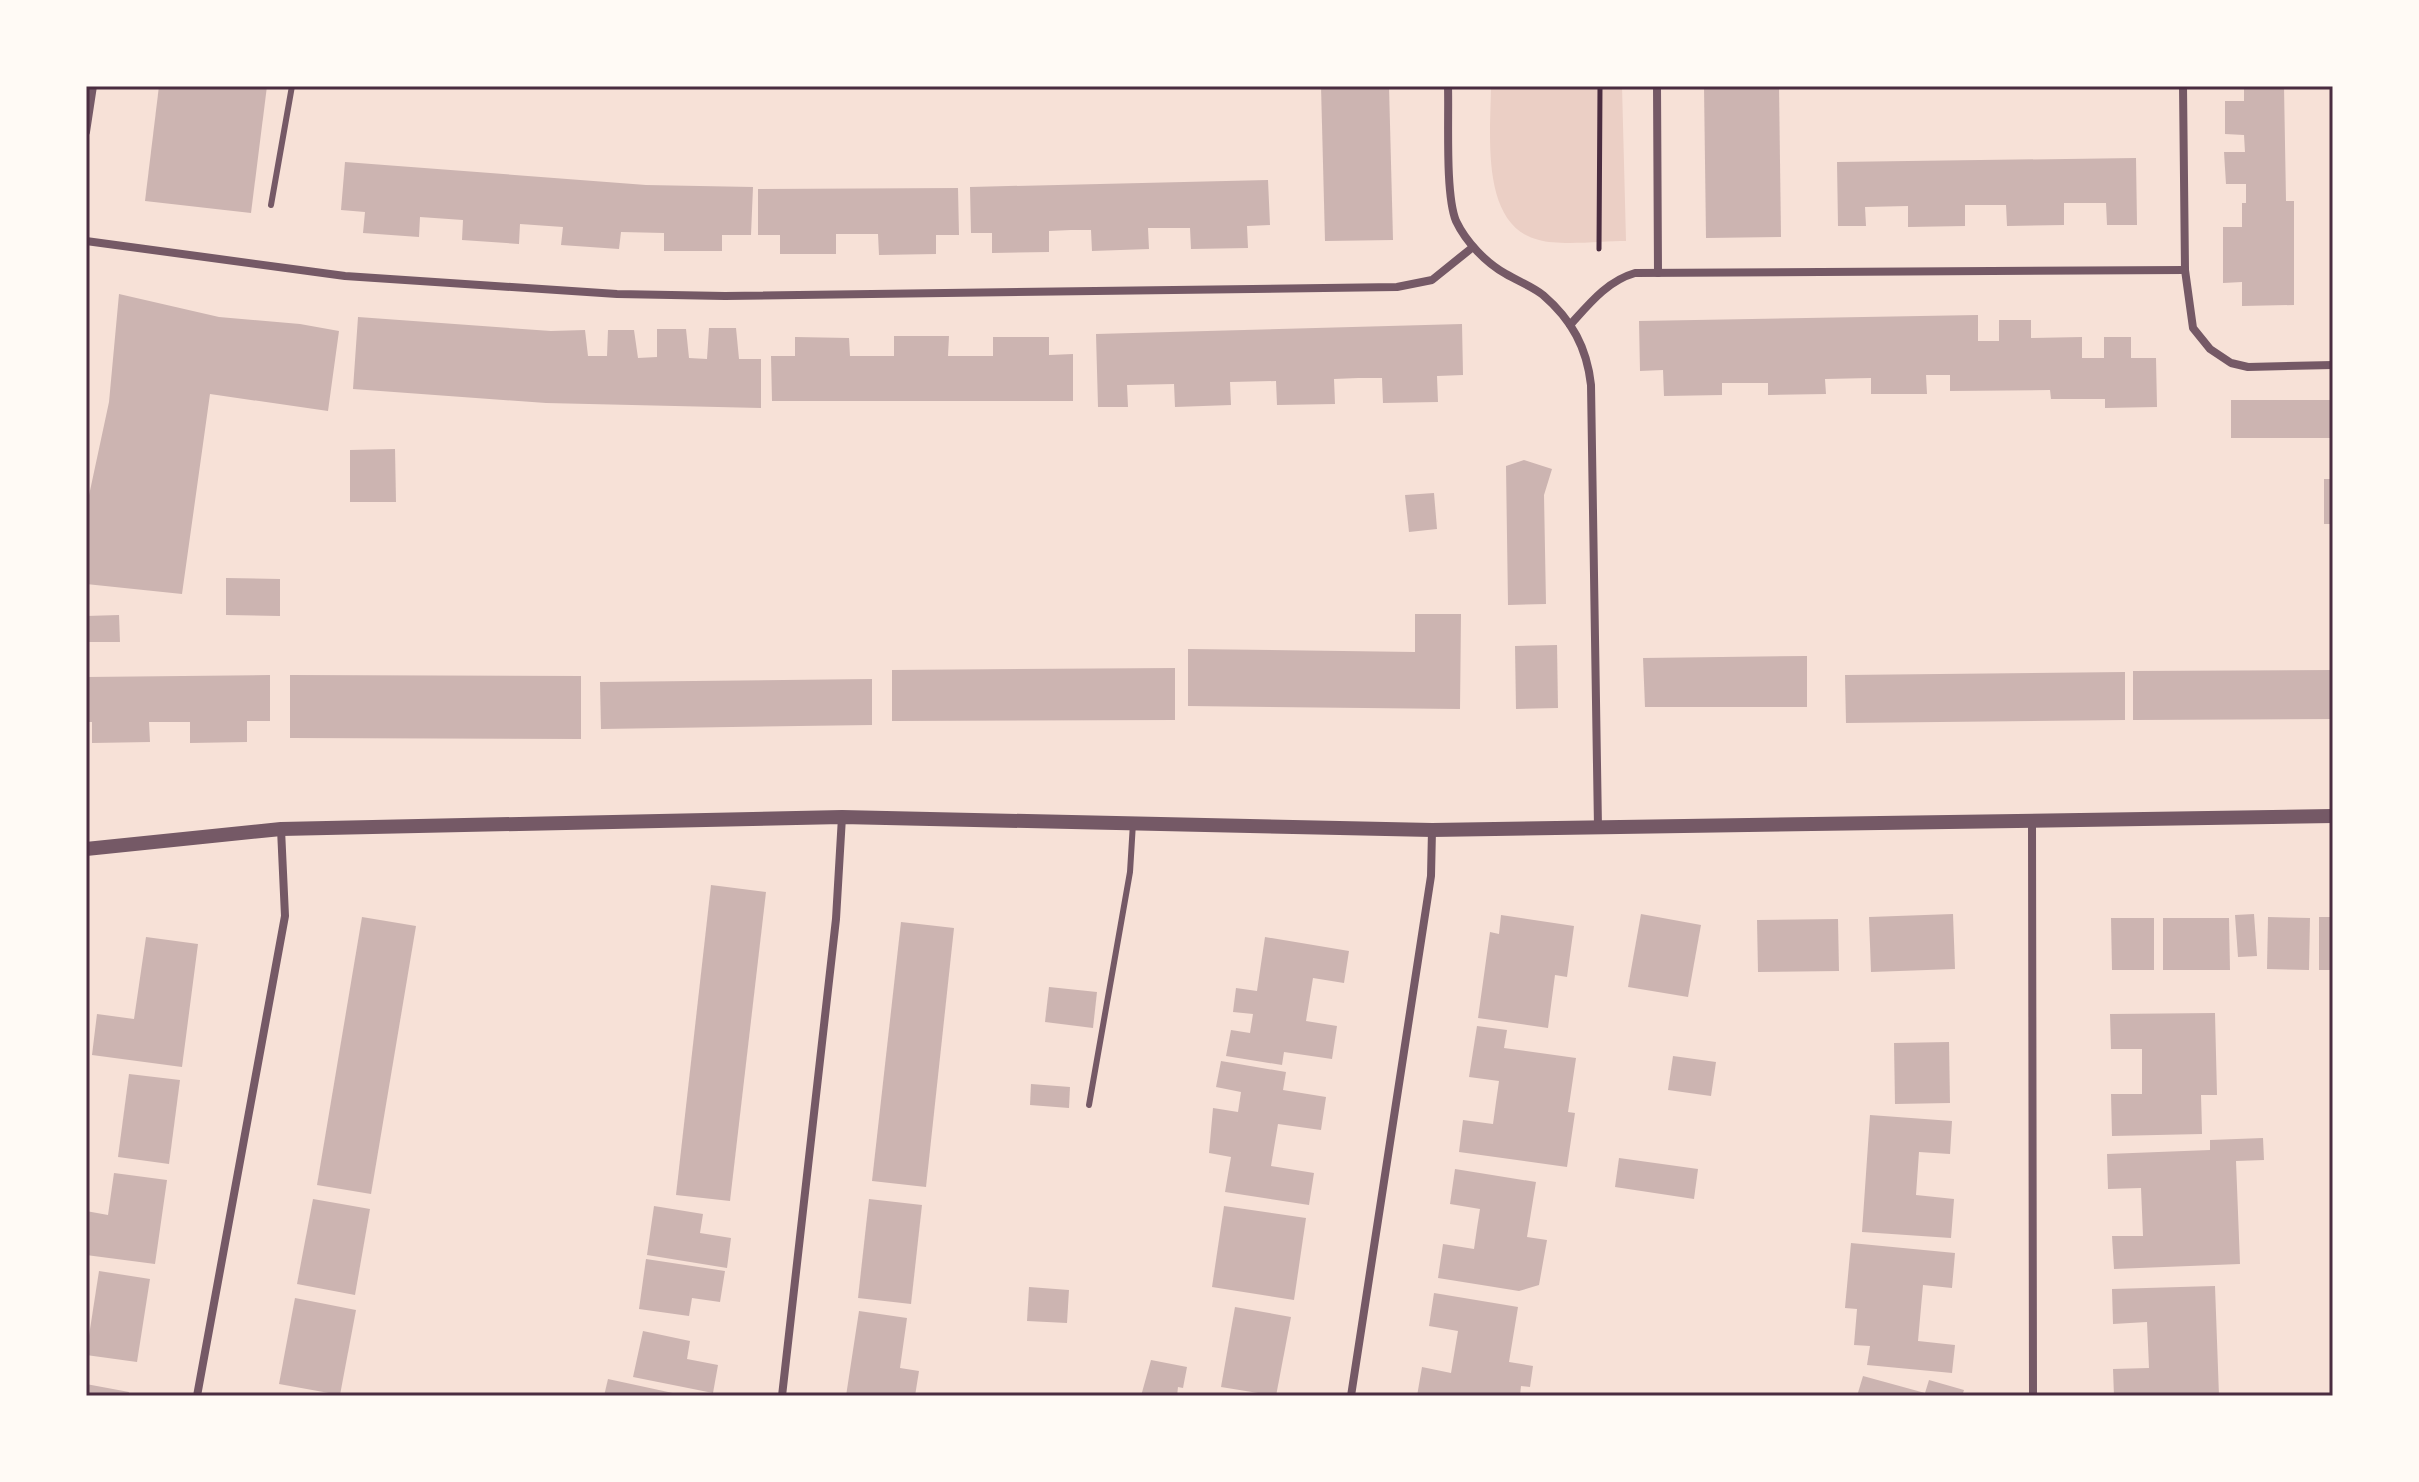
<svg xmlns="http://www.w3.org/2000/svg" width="2419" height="1482" font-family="Roboto,sans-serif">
	<rect width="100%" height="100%" fill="#f7e1d7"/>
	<path fill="#ebcfc5" d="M1491,86H1622L1626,241C1602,241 1560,246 1539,240C1479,226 1491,131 1491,86Z"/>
	<g fill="#ccb4b1">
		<path d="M159,86H267L251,213L145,201Z"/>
		<path d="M1321,86H1389L1393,240L1325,241Z"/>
		<path d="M1704,86H1779L1781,237L1706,238Z"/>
		<path d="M2244,86H2284L2286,201H2294V305L2242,306V282L2223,283V227H2242V203H2246V184H2226L2224,152H2245L2244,135L2225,134V101H2244Z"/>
		<path d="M2136,158L2137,225H2107L2106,203H2064V225L2007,226L2006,205H1965V226L1908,227V206L1865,207L1866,226H1838L1837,162Z"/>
		<path d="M345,162L646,185L753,187L751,235H722V251H664V233L621,232L619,249L561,245L563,227L520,224L519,244L462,240L463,220L420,217L419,237L363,233L365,212L341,210Z"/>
		<path d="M1268,180L1270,225L1247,226L1248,248L1191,249L1190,228H1148L1149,249L1092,251L1091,230H1071L1049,231V252L992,253V233H971L970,187Z"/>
		<path d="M958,188L959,235H936V254L879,255L878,234H836V254H780V235H758V189Z"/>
		<path d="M119,294L219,317L300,324L339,331L328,411L210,394L182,594L86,584L88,500L109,402Z"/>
		<path d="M1978,315V341H1999V320H2031V338L2082,337V358H2104V337H2131V358H2156L2157,407L2105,408V399H2051L2050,390L1950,391V375H1926L1927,394H1871V378L1825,379L1826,394L1768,395V383H1722V395L1664,396L1663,370L1640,371L1639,321Z"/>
		<path d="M358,317L551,331L585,330L588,356H607L608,330H634L638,358L657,357V329H686L689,358L707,359L709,328H736L739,359H761V408L546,403L353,389Z"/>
		<path d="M1462,324L1463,375L1437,376L1438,402L1383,403L1382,378H1358L1334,379L1335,404L1277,405L1276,381L1230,382L1231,405L1175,407L1174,384L1127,385L1128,407H1098L1096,334Z"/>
		<path d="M894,336H949L948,356H993V337H1049V355L1073,354V401H772L771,356H795V337L849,338L850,356H894Z"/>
		<rect x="2231" y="400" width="102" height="38"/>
		<path d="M395,449L396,502H350V450Z"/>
		<path d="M1524,460L1552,469L1544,495L1546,604L1508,605L1506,466Z"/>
		<rect x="2324" y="479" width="9" height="45"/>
		<path d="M1434,493L1437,529L1409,532L1405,495Z"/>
		<path d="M226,578L280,579V616L226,615Z"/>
		<path d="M1415,614H1461L1460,709L1188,706V649L1415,652Z"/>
		<path d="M119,615L120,642H86V616Z"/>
		<path d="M1557,645L1558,708L1516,709L1515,646Z"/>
		<path d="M1807,656V707H1645L1643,658Z"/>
		<path d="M1175,668V720L892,721V670Z"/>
		<path d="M2333,670V719L2133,720V671Z"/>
		<path d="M2125,672V720L1846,723L1845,675Z"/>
		<path d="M270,675V721H247V742L190,743V722H149L150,742L92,743V722H86V677Z"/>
		<path d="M290,675L581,676V739L290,738Z"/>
		<path d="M872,679V725L601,729L600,682Z"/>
		<path d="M711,885L766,892L730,1201L676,1195Z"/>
		<path d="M1641,914L1701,925L1688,997L1628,987Z"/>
		<path d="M1953,914L1955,969L1871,972L1869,917Z"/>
		<path d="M2254,914L2257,956L2238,957L2235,915Z"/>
		<path d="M1501,915L1574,926L1567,977L1555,975L1548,1028L1478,1018L1490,932L1499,934Z"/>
		<path d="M362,917L416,926L371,1194L317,1185Z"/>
		<path d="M2268,917L2310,918L2309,970L2267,969Z"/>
		<rect x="2319" y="917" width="14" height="53"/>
		<path d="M2111,918H2154V970H2112Z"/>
		<path d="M2163,918H2229L2230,970H2163Z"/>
		<path d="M1838,919L1839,971L1758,972L1757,920Z"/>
		<path d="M901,922L954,928L926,1187L872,1181Z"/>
		<path d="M146,937L198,944L182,1067L92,1055L97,1014L134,1019Z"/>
		<path d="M1265,937L1349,951L1344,983L1313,978L1306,1021L1337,1026L1332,1059L1284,1052L1282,1065L1226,1056L1231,1030L1250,1033L1253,1014L1233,1012L1236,988L1257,991Z"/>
		<path d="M1049,987L1097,992L1093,1028L1045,1022Z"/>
		<path d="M2215,1013L2217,1095H2201L2202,1134L2112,1136L2111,1094H2142V1049H2111L2110,1014Z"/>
		<path d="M1477,1026L1507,1030L1504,1048L1576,1058L1568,1112L1575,1113L1567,1167L1459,1152L1463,1120L1493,1124L1496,1102L1499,1081L1469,1077Z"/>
		<path d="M1949,1042L1950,1103L1895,1104L1894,1043Z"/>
		<path d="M1673,1056L1716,1062L1711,1096L1668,1090Z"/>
		<path d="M1221,1061L1286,1072L1283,1090L1326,1097L1321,1130L1278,1124L1271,1166L1314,1173L1309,1205L1225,1192L1231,1157L1209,1153L1213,1108L1238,1112L1241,1092L1216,1087Z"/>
		<path d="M129,1074L180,1080L169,1164L118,1157Z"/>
		<path d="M1031,1084L1070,1087L1069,1108L1030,1105Z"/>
		<path d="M1870,1115L1952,1121L1950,1154L1919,1152L1916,1195L1954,1199L1951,1238L1862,1232Z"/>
		<path d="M2263,1138L2264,1160L2236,1161L2240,1264L2114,1269L2112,1236H2143L2141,1188L2108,1189L2107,1154L2210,1150V1140Z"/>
		<path d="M1619,1158L1698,1169L1694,1199L1615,1187Z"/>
		<path d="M1455,1169L1536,1182L1527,1237L1547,1240L1539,1285L1519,1291L1438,1278L1443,1244L1474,1249L1477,1228L1480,1209L1450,1204Z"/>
		<path d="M114,1173L167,1180L155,1264L86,1255V1211L108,1215Z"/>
		<path d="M313,1199L370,1209L355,1295L297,1284Z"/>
		<path d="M869,1199L922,1205L911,1304L858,1298Z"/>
		<path d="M654,1206L703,1214L700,1233L731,1238L727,1268L647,1255Z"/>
		<path d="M1224,1206L1306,1218L1294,1300L1212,1287Z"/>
		<path d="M1851,1243L1955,1253L1952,1288L1923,1285L1918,1341L1955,1345L1952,1373L1867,1365L1870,1346L1854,1345L1857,1309L1845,1308Z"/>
		<path d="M646,1259L725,1271L720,1302L692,1298L689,1316L639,1309Z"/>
		<path d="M99,1271L150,1279L137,1362L86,1355Z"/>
		<path d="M2215,1286L2219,1396H2114L2113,1369L2149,1368L2147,1322L2113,1324L2112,1289Z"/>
		<path d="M1029,1287L1069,1290L1067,1323L1027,1321Z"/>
		<path d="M1434,1293L1518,1307L1509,1362L1533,1366L1530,1387L1521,1386L1520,1396H1417L1422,1367L1451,1373L1458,1331L1429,1326Z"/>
		<path d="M295,1298L356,1310L340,1395L279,1384Z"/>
		<path d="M1235,1307L1291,1317L1276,1396L1221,1387Z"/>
		<path d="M859,1311L907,1318L900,1368L919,1371L915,1396H846Z"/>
		<path d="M643,1331L690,1341L687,1359L718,1365L713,1393L633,1377Z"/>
		<path d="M1151,1360L1187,1367L1183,1388L1178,1387L1177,1396H1141Z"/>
		<path d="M1863,1376L1925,1393L1929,1380L1964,1390L1962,1396H1857Z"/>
		<path d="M608,1379L682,1395V1396H604Z"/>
		<path d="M86,1384L129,1392L128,1396H86Z"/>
	</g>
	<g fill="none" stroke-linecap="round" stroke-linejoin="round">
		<path stroke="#4a2c40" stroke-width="5" d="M1599,249L1600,86"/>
		<g stroke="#755966" stroke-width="6">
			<path d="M271,205L292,86"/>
			<path d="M1089,1105L1130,872L1133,823"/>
		</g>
		<g stroke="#755966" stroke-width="8">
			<path d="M1448,86C1449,118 1445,194 1456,221C1466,242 1486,263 1506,274C1518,281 1533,287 1543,295C1572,320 1587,348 1591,385L1598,828"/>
			<path d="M1657,86L1658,273"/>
			<path d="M2183,86L2185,270L2193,328L2210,349L2231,363L2248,367L2333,365"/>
			<path d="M86,132L93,86"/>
			<path d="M86,241L345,276L617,294L725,296L1397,287L1432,280L1473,247"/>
			<path d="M1570,325C1589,304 1607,281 1635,273L2185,270"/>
			<path d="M2032,822L2033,1396"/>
			<path d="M197,1396L285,916L281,829"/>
			<path d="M782,1396L836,919L842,817"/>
			<path d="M1351,1396L1431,876L1432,830"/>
		</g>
		<path stroke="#755966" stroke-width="14" d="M86,849L281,829L842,817L1432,830L2333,816"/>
	</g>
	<rect width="2419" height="1482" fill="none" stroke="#fffaf5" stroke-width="176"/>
	<rect x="88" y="88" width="2243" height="1306" fill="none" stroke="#4a2c40" stroke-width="3"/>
</svg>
